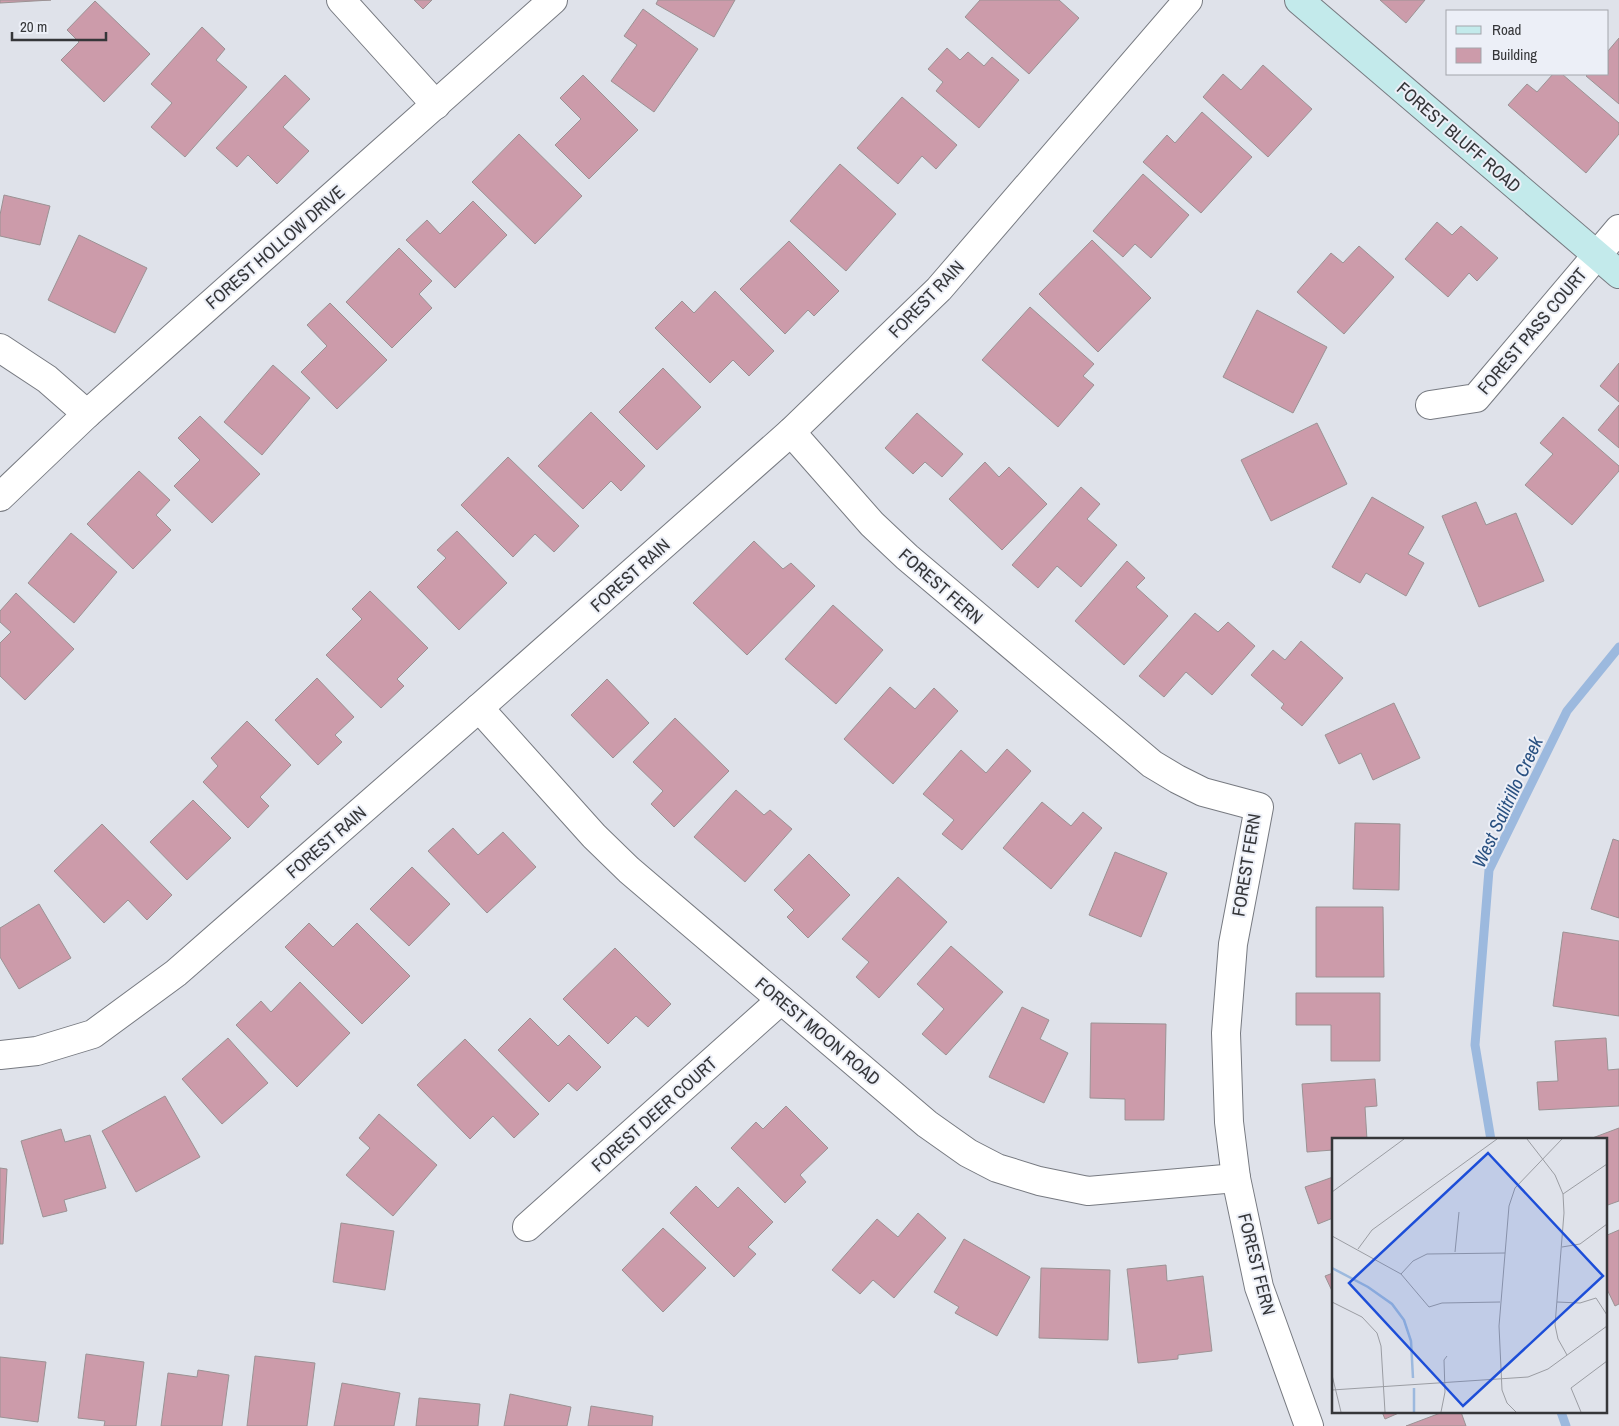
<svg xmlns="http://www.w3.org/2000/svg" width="1619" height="1426" font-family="'Archivo Narrow',sans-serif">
	<rect width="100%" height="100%" fill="#dfe2ea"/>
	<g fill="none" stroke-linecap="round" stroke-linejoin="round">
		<g stroke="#9cb9de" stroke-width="9">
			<path d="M1491,1140L1475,1045L1489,870L1567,711L1619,647"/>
			<path d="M1561,1412L1566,1426"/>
		</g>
	</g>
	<g fill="#cc9baa" stroke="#9b9294">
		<path d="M0,0H51L0,3Z"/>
		<path d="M414,0H432L423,9Z"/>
		<path d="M658,0H735L714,37L656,4Z"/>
		<path d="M980,0H1059L1079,18L1029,74L965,17Z"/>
		<path d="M1380,0H1425L1406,23Z"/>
		<path d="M95,1L150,54L104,102L61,60L79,42L67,30Z"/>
		<path d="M643,9L698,49L654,112L611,81L637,45L624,36Z"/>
		<path d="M202,27L225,49L216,60L247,87L185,157L151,127L172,103L151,84Z"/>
		<path d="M1619,38V104L1586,76L1588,74H1608V51Z"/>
		<path d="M947,48L960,60L968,52L984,66L992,57L1019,80L979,128L936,91L943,82L928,69Z"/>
		<path d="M1263,65L1312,109L1268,157L1203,97L1223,74L1241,90Z"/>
		<path d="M1553,74H1562L1619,123V134L1586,173L1508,105L1527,84L1537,92Z"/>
		<path d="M285,75L310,99L283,127L309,151L277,184L248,155L237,167L216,148Z"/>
		<path d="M583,75L638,130L589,179L555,145L581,119L560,98Z"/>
		<path d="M902,97L957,145L936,169L922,156L898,184L857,148Z"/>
		<path d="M1202,112L1252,157L1201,213L1143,162L1167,135L1175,143Z"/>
		<path d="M519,134L582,196L535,244L472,182Z"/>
		<path d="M840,164L896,214L846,271L790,221Z"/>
		<path d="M1143,174L1189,215L1151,258L1135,244L1123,257L1093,231Z"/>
		<path d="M4,195L50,206L40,245L0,236V215Z"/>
		<path d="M473,201L507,235L455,288L406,240L427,220L440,234Z"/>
		<path d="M1437,222L1452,235L1461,226L1498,258L1477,281L1469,273L1448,297L1405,259Z"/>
		<path d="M79,235L147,268L115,333L48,300Z"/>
		<path d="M1092,240L1151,298L1098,352L1039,294Z"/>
		<path d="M789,241L839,291L814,316L808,310L785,334L740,289Z"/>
		<path d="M1359,246L1394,277L1344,334L1297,292L1331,253L1343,263Z"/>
		<path d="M399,248L432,281L419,294L432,308L392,348L346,302Z"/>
		<path d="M715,291L774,351L749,376L733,360L710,383L655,328L682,301L694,313Z"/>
		<path d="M330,303L387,360L337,409L301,372L327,346L307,325Z"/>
		<path d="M1030,307L1094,364L1083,376L1094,385L1058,427L982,360Z"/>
		<path d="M1257,310L1327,347L1293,413L1223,377Z"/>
		<path d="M1619,363V402L1600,386Z"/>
		<path d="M273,365L310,398L262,455L224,422Z"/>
		<path d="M663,368L701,407L657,450L619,412Z"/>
		<path d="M1619,405V448L1598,430Z"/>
		<path d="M591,412L645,466L621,491L611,481L583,509L538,466Z"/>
		<path d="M917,413L963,454L942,477L925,462L913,474L885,448Z"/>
		<path d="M200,416L260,474L212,523L174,486L200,460L178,438Z"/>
		<path d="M1563,417L1619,466V471L1572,525L1525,485L1553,454L1540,443Z"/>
		<path d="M1317,423L1347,484L1271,521L1241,460Z"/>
		<path d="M508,457L579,526L554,552L535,534L513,557L461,505Z"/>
		<path d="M985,462L999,477L1009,467L1047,504L1002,550L949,499Z"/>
		<path d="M139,471L170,500L156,515L171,530L133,569L87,524Z"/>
		<path d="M1081,487L1100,504L1087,519L1117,545L1081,587L1057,566L1038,588L1012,565Z"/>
		<path d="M1372,497L1424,527L1408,554L1424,563L1406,596L1366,573L1360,583L1332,567Z"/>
		<path d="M1476,502L1486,525L1516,513L1544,581L1479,607L1442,516Z"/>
		<path d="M457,531L507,583L459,630L417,587L446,558L437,550Z"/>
		<path d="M71,533L117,572L74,623L28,583Z"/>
		<path d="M754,541L783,569L791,563L815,586L747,655L693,603Z"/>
		<path d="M1127,561L1145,578L1136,587L1168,616L1124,665L1075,621Z"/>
		<path d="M370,591L428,648L397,679L404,686L381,708L326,655L362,619L352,609Z"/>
		<path d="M16,593L74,649L25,700L0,676V643L11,632L0,622V611Z"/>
		<path d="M833,605L883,650L836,704L785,659Z"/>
		<path d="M1195,613L1218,632L1228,622L1255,646L1212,695L1186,672L1164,697L1139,676Z"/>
		<path d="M1301,641L1343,678L1302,726L1281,708L1284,704L1251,675L1273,650L1285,660Z"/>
		<path d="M317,678L354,717L335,735L342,742L318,765L275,720Z"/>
		<path d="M607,679L649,723L613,758L571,715Z"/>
		<path d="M890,687L915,709L934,688L958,711L893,784L844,739Z"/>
		<path d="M1394,703L1420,758L1373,780L1361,753L1339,764L1325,735Z"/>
		<path d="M675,718L729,771L674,827L651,804L663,791L633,762Z"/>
		<path d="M247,721L291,765L260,797L269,806L248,828L203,782L218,766L211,758Z"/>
		<path d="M1007,749L1031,771L962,850L942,834L954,820L923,794L961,750L986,773Z"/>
		<path d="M736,790L764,815L770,810L792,829L745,882L694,837Z"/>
		<path d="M193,800L231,838L187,880L150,842Z"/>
		<path d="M1042,802L1071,826L1083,812L1102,828L1051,889L1003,848Z"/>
		<path d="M1355,823L1400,824L1399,890L1353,889Z"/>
		<path d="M102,824L172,895L147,920L128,900L104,923L54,871Z"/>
		<path d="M453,828L478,855L503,832L536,867L487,913L428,851Z"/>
		<path d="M1613,839L1619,841V918L1591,909Z"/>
		<path d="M1115,852L1167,873L1141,937L1089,915Z"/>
		<path d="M809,854L850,895L808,938L787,917L794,910L774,890Z"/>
		<path d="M412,867L450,904L409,946L370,909Z"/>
		<path d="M898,877L947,922L879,998L856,977L869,962L842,939Z"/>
		<path d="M39,904L71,958L19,989L0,957V928Z"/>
		<path d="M1316,907H1383L1384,977H1316Z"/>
		<path d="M309,923L333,947L357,923L410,976L362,1024L285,947Z"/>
		<path d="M1563,932L1619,941V1016L1553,1006Z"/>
		<path d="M951,946L1003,992L946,1055L922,1034L944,1009L917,984Z"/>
		<path d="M615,948L671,1004L648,1027L636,1016L608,1044L563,999Z"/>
		<path d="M300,982L350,1033L297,1087L236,1025L261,1001L271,1012Z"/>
		<path d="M1296,993H1380V1061H1331V1025H1296Z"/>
		<path d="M1022,1007L1049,1020L1040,1039L1068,1053L1044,1103L989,1077Z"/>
		<path d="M530,1018L558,1046L569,1035L601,1067L577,1091L568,1083L549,1102L498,1050Z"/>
		<path d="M1091,1023L1166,1024L1164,1120H1125V1099L1090,1098Z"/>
		<path d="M228,1038L268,1083L222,1124L182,1079Z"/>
		<path d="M1606,1038L1608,1070L1619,1069V1106L1539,1110L1537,1082L1558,1081L1555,1041Z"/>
		<path d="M465,1039L539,1114L514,1138L493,1116L470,1139L417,1085Z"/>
		<path d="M1375,1079L1377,1106L1365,1107L1367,1140H1333V1150L1307,1152L1302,1084Z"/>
		<path d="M165,1096L200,1157L136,1192L102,1131Z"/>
		<path d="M786,1106L828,1148L800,1175L806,1182L785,1203L731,1148L756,1122L763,1129Z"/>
		<path d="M379,1114L437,1165L393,1216L346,1175L370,1148L359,1138Z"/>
		<path d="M1619,1128V1201L1605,1206V1140H1587Z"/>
		<path d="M61,1129L65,1142L90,1135L106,1188L64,1200L67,1211L43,1217L21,1141Z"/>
		<path d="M0,1168L7,1169L3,1244H0Z"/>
		<path d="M1333,1177V1218L1318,1224L1305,1187Z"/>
		<path d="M696,1186L718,1208L738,1187L773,1222L748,1247L756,1254L734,1277L670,1213Z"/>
		<path d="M918,1213L946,1238L894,1298L873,1280L860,1294L832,1270L877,1219L898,1237Z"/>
		<path d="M341,1223L394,1231L385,1290L333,1282Z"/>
		<path d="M663,1228L706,1268L663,1312L622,1270Z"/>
		<path d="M1619,1230V1304L1615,1306L1605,1285V1236Z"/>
		<path d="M964,1239L1030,1277L997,1336L955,1313L959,1307L934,1292Z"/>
		<path d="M1166,1265L1167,1281L1203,1276L1212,1351L1178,1355V1359L1138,1363L1127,1269Z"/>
		<path d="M1041,1268L1110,1270L1108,1340L1039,1338Z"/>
		<path d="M1333,1273V1293L1325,1276Z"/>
		<path d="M86,1354L144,1362L136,1426H104L105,1421L78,1418Z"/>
		<path d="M255,1356L315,1363L307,1426H247Z"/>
		<path d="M0,1357L46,1362L38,1422L0,1417Z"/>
		<path d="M198,1370L229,1375L222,1426H161L168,1373L197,1377Z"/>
		<path d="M342,1383L400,1393L394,1426H334Z"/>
		<path d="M510,1394L571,1407L567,1426H504Z"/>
		<path d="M419,1398L480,1404L478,1426H416Z"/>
		<path d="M591,1406L653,1416L652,1426H588Z"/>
		<path d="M1382,1412H1401L1385,1419Z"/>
		<path d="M1443,1412H1461L1466,1426H1406Z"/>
	</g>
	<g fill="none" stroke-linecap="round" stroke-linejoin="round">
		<defs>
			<g id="street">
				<path d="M341,0L436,105"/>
				<path d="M0,348L47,379L87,414"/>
				<path d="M1430,405L1476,398L1619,229"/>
				<path d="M791,432L872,524L907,557L1152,764L1177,779L1203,792L1259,807L1233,944L1226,1033L1229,1122L1236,1178L1259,1287L1309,1426"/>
				<path d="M0,497L87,414L553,0"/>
				<path d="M479,708L594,836L629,870L927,1124L968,1153L997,1168L1039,1181L1088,1191L1236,1178"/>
				<path d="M0,1055L37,1051L93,1034L176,973L479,708L791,432L939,289L1188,0"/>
				<path d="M527,1227L781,1000"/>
			</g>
			<path id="secondary" d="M1299,0L1619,274"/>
		</defs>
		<use href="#street" stroke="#777a81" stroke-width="30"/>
		<use href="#secondary" stroke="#777a81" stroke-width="30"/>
		<use href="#street" stroke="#fff" stroke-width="28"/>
		<use href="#secondary" stroke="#c3eaeb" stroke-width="28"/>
	</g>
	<g text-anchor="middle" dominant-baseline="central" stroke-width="4" stroke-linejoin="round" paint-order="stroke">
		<g font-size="18" fill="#353639" stroke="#eceff7">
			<text transform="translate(1459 137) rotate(41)">FOREST BLUFF ROAD</text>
			<text transform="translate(275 247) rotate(-41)">FOREST HOLLOW DRIVE</text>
			<text transform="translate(926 299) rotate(-46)">FOREST RAIN</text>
			<text transform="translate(1532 331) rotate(-50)">FOREST PASS COURT</text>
			<text transform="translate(630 575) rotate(-42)">FOREST RAIN</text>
			<text transform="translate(941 586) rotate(41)">FOREST FERN</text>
			<text transform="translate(326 842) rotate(-41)">FOREST RAIN</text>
			<text transform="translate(1246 865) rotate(-81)">FOREST FERN</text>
			<text transform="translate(818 1031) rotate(40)">FOREST MOON ROAD</text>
			<text transform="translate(654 1114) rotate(-42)">FOREST DEER COURT</text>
			<text transform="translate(1257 1264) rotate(76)">FOREST FERN</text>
		</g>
		<g font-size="19" font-style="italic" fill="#2a5181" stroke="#eceff7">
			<text transform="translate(1507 802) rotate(-65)">West Salitrillo Creek</text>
		</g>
	</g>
	<g transform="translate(1332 1138)">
		<rect width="275" height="275" fill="#dfe2ea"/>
		<path fill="none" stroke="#9cb9de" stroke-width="2.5" d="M0,130L36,149L60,166L72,182L79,203L81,240M82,250V274"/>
		<path fill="none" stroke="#9b9da3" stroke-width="1" d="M195,1L223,37L231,56L232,75L223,187L226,201L235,217M0,54L72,1M231,56L275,26M0,98L69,136L97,169L110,165L168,164M230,109L248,106L275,86M26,111L40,92L165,1M123,114L127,74M69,136L81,123L95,116L173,115M0,164L30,179L45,195L49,208L53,274M225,164L248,165L264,160L275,177M0,237L9,274M0,252L196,239L216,231L275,188M109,274L113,254L112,222L115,218M184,274L175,265L170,252L167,188L177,68L183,50L230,1M249,274L239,250L275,223"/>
		<path fill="#1d4ed8" fill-opacity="0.15" stroke="#1d4ed8" stroke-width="2.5" d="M156,15L271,138L131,268L17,145Z"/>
		<rect width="275" height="275" fill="none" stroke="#353639" stroke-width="2.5"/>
	</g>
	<rect x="1446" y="10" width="162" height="65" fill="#eceff7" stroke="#a3a5ab"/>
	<rect x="1456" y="26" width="25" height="8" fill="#c3eaeb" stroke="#a3a5ab"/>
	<text x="1492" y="35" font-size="15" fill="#353639">Road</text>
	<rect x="1456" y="48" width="25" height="15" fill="#cc9baa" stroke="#a3a5ab"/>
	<text x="1492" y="60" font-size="15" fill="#353639">Building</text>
	<path d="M12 32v8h94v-8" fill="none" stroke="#353639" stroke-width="2.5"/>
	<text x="20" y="32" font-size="15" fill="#353639" stroke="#eceff7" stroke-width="4" paint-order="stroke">20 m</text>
</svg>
